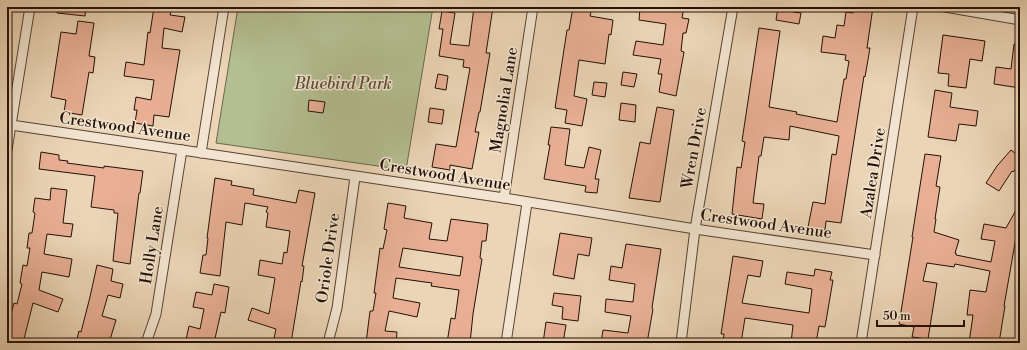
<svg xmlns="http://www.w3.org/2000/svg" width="1027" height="350" font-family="'Libre Bodoni',serif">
	<rect width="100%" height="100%" fill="#ebd5b6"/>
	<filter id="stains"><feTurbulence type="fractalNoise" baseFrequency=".005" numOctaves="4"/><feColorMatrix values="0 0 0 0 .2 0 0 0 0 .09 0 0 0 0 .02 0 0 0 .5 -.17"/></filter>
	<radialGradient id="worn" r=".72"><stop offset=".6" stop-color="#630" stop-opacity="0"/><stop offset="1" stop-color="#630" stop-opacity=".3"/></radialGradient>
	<path fill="#b3be91" stroke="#6c684c" d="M238,7H433L406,170L216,143Z"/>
	<g fill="#e8af94" stroke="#241107" fill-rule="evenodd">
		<path d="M58,7H86L85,16L57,13Z"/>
		<path d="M154,7H172L170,15L185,17L182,32L164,28L162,48L180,50L169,117L154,115L153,126L135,123L137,110H134L136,97L151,100L154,80L124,76L126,62L144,65L148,32L150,33Z"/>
		<path d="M474,7H493L486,53H490L480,112H479L475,132H479L472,169L450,165V170L432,167L436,144L456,147L470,68L463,67L464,60L439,56L443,29H439L442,11L455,13L450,44L469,46Z"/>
		<path d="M573,7H592L590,16L613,20L611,35L609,34L605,64L579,60L574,96L587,99L582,126L565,123L567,110L555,108L567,30H569Z"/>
		<path d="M645,7H684L682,18L689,19L686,33H683L681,51L684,52L676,96L659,92L662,74H658L661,59L633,55L636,41L663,45L666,24L639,20L640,8H645Z"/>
		<path d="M778,7H794L793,12L801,13L799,24L776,20Z"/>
		<path d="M854,7H873L867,48H870L865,77L864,76L841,223L826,221L825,230L808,227L813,202L825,204L832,154L836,155L839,136L790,126L789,140L764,137L761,156H759L753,203L764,204L762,219L732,214L737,167L741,168L745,142L742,141L759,28L780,31L769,107L797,112L796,114L837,122L844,79H846L849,61L845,60L846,55L821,52L823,36L835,38L837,25L844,26L846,12L853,13Z"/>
		<path d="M78,21L94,23L89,56L95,57L93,73L89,72L82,115L64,112L66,100L51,97L61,32L76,34Z"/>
		<path d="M943,35L985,41L982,61L970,59L966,88L948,86L949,74L938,73Z"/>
		<path d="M1014,44H1020V88L994,84L996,67L1011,69Z"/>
		<path d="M623,72L637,74L634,87L621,85Z"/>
		<path d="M438,74L448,76L446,90L435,88Z"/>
		<path d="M594,82L607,83L605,97L592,95Z"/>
		<path d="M935,90L952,93L950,107L978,111L976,126L959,124L956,141L928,137Z"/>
		<path d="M309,100L325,102L323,113L308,111Z"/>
		<path d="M621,103L636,105L635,122L619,120Z"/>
		<path d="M657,107L674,110L660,202L629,198L640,142L650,144Z"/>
		<path d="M430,108L444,110L442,124L428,122Z"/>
		<path d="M551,127L570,129L565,165L584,168L589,147L601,150L595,179H599L597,193L585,192L586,186L544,179L550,145H548Z"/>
		<path d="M1011,150L1020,157V163L1013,172L1012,171L999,191L986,183L997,166Z"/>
		<path d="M41,152L59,155V160L68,161L67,163L104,168V166L143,171L140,193H139L130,264L113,261L118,213H114V210L91,207L95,176L39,169Z"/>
		<path d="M925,154L941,156L936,186L940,187L935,219H936L934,232L959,240L955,253H956V255L991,262L995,241L981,239L984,224L1006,228L1020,203V227L1018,226L1004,306H1005L999,343H969L973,315H967L970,290L986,292L990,271L955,264L954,267L927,263L923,281L937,283L928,339L912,337L914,327L899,324L913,237H912Z"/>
		<path d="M215,178L232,181L231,185L254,189L253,195L296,203L299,190L315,193L302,266H304L302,282L301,281L291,343H273L276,329L248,320L252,308L269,314L275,278L258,275L260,260L282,264L284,252L287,253L290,231L266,227L268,213L266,212L268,207L245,203L242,225L226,222L220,276L200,273L203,255H206L208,238H207Z"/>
		<path d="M51,188L67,190L63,223L73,224L71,237L47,234L44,254L72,259L69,277L42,272L39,290L63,299L58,312L33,303L23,343H7V335L12,318H10L14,303L17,304L22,284L20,283L23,265L27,266L30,248H27L29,233H32L35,213L33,212L35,198L50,200Z"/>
		<path d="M388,203L406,206L404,218L432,223L429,239L447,241L451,219L488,224L486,241H482L480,258L482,259L473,314L470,343H447L451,318L455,319L459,290L431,286L432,283L396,278L393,298L420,303L417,317L389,311L385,331L397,332L396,343H366L370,311H373L376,293H374L380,248L383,249L387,230L384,229ZM403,248L463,257L460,276L399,267Z"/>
		<path d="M560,233L592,238L589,256L578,254L574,279L553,275Z"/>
		<path d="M626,244L661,249L652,308L653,309L647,343H601L603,330L628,333L631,316L605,312L606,299L633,302L635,284L609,280L611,266L622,268Z"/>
		<path d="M733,256L763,261L760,277L748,275L742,303L809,313L812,289L785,284L787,272L814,276L815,269L832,272L830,280H833L825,327L819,326L816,343H791L793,325L745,318L741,343H723L724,334H721Z"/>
		<path d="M97,265L113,269L111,281L123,284L120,298L108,295L102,316L116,320L109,343H76L79,331L81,332L90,297Z"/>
		<path d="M214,284L229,287L225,313L221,312L214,343H201L186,340L189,326L200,329L204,309L193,307L196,292L212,295Z"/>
		<path d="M554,293L581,296L578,321L562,319L563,307L552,305Z"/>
		<path d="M546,322L566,325L563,343H543Z"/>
	</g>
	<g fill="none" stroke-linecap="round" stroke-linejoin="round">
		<defs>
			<g id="street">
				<path d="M945,7L1020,20"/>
				<path d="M11,125L182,150L504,198L695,229L875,255"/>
				<path d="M7,150L30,7"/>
				<path d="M201,153L224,7"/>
				<path d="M504,198L533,7"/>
				<path d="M146,343L156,314L182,150"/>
				<path d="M328,343L337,308L355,177"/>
				<path d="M506,343L527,203"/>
				<path d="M681,343L695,229L733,7"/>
				<path d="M861,343L913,7"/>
			</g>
		</defs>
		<use href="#street" stroke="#564233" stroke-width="11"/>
		<use href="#street" stroke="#f2e4d0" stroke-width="9"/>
	</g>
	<g text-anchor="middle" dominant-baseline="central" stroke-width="3" stroke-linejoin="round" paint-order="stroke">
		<g font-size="16" font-style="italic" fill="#564e37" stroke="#f2e4d0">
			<text x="343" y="84">Bluebird Park</text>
		</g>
		<g font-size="16" fill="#241107" stroke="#f2e4d0">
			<text transform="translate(504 100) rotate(-81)">Magnolia Lane</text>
			<text transform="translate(125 127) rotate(8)">Crestwood Avenue</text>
			<text transform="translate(694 148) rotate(-80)">Wren Drive</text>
			<text transform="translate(873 173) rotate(-81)">Azalea Drive</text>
			<text transform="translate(445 175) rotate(9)">Crestwood Avenue</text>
			<text transform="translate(766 224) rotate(8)">Crestwood Avenue</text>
			<text transform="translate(152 245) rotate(-81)">Holly Lane</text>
			<text transform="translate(328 258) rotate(-82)">Oriole Drive</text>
		</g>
	</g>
	<rect width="1027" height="350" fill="none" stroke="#ebd5b6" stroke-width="24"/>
	<rect x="8" y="8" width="1011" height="334" fill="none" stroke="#241107" stroke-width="2"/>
	<rect x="12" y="12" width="1003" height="326" fill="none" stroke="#241107"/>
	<path d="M877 320v6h87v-6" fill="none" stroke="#241107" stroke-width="2"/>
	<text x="883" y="320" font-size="12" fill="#241107" stroke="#f2e4d0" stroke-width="3" paint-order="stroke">50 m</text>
	<rect width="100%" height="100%" filter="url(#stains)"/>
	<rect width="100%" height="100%" fill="url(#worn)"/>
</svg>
